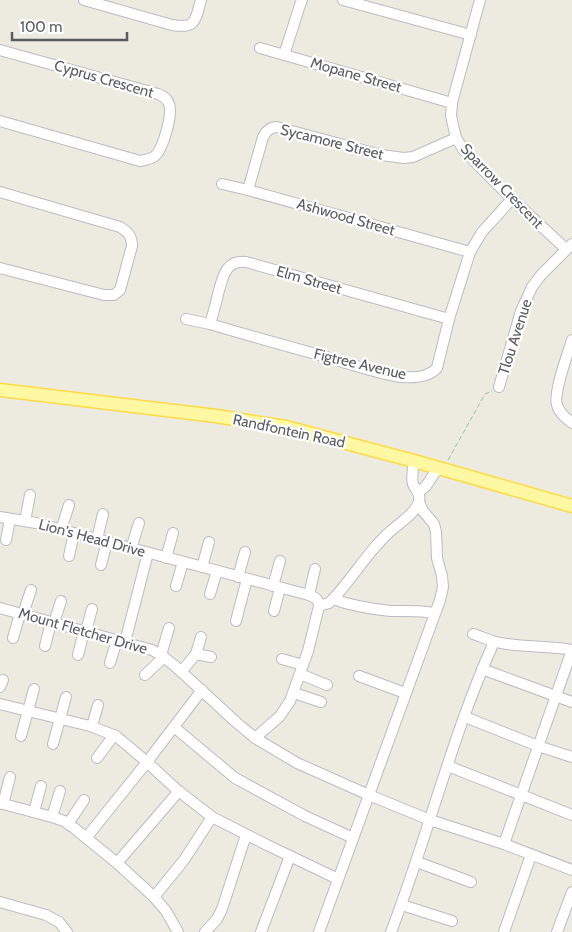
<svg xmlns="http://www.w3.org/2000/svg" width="572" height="932" font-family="Cabin,sans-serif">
	<rect width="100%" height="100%" fill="#edebdf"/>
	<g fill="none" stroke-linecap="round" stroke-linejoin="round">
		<defs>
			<g id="minor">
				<path d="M84,0L172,25C196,29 195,21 201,0"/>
				<path d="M343,0L471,35"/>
				<path d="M480,0L456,88L452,103L451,116L456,138L463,149L480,167L512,199L566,249"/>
				<path d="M260,48L452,103"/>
				<path d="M0,50L158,94C163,96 167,98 169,104C173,114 163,149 155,156C151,159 145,160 140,161L0,121"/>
				<path d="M284,55L300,5L302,0"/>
				<path d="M222,184L248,190L470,252"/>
				<path d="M248,190L263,137C266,131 270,127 277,127L381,155L404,158L413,157L456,138"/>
				<path d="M0,192L120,227C128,232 132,236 132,246L120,290L114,295H104L0,268"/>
				<path d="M186,319L210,324C250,336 290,347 330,358C353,365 377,373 401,377C413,378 428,378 437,368L449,319L470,252L482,232L512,199"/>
				<path d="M210,324C213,314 216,304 218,294C223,277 225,260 246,262L449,319"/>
				<path d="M572,340C568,353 553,393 557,405C559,413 566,418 572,423"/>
				<path d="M499,387L521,311L532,287L541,275L572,244"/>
				<path d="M419,492L426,486L438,468"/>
				<path d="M0,517L36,523L74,533L309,595C314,597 319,599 319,606"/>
				<path d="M25,521L30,495"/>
				<path d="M61,530L69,505"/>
				<path d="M97,539L103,514"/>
				<path d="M6,540L10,519"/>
				<path d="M131,549L139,523"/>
				<path d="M69,556L74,533"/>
				<path d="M166,558L173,533"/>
				<path d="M101,565L107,542"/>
				<path d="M202,567L209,542"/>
				<path d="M238,577L245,552"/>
				<path d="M176,586L183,562"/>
				<path d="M273,586L280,561"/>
				<path d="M210,594L217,571"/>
				<path d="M309,595L315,569"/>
				<path d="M333,599C352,606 371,609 391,611C406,611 420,610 434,613"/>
				<path d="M319,606L329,603L333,599C354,577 369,549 393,529C401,522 417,512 419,501C421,493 415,490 413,484C411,477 413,468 414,461"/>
				<path d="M0,608L152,650L161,655L175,666L237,723L255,738L297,763L369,795L430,820L504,844L572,870"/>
				<path d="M274,611L280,588"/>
				<path d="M23,614L31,590"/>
				<path d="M236,621L247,579"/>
				<path d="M54,623L61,601"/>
				<path d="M86,631L92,609"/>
				<path d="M473,634C480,636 488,640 496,642C521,648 547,645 572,650L504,844"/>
				<path d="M13,638L20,614"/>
				<path d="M125,642L148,553"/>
				<path d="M45,646L51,622"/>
				<path d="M196,654L211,657"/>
				<path d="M78,655L84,631"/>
				<path d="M161,655L169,628"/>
				<path d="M282,659L303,665"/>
				<path d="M110,663L117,640"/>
				<path d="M482,669L572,702"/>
				<path d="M181,672L196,654L201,637"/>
				<path d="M300,674L327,685"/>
				<path d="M145,675L164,657"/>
				<path d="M359,676L405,693"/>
				<path d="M0,687L3,680"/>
				<path d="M294,693L321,702"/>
				<path d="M0,704L90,726L116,736L147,762L176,789L212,817L267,845L338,879"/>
				<path d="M465,717L538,746L572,757"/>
				<path d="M92,726L98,705"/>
				<path d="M174,727L235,778L305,816L353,838"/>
				<path d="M21,736L34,689"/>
				<path d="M255,738L280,716L290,701L308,651L319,606"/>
				<path d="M53,744L66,697"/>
				<path d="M97,758L114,735"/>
				<path d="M448,766L572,815"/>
				<path d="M0,803L52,817L64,821L74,828L117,863L154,897L166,911L178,932"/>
				<path d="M3,804L10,777"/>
				<path d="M34,812L41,786"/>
				<path d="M52,817L60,791"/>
				<path d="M68,824L84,800"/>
				<path d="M86,838L147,762L202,690"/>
				<path d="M417,862L471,882"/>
				<path d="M117,863L179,791"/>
				<path d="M154,897L184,860L212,817"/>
				<path d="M0,902L46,915L59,922L67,932"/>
				<path d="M402,905L452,921"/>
				<path d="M205,932L217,919L222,909L246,835"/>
				<path d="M261,932L290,856"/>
				<path d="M319,932L440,600L443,587L442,576L437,558L436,532L434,524L423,511L419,502"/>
				<path d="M391,932C428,836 452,735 494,642"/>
				<path d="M504,932L531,855"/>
				<path d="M557,932L572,892"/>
			</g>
			<path id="major" d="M0,390L216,416L286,427L414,461L572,506"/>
		</defs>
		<use href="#minor" stroke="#babcc3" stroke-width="12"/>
		<use href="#major" stroke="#feda47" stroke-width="15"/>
		<path stroke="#91c8a6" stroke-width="1" stroke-dasharray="5 2.5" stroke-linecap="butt" d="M448,460L485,394L492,391"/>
		<use href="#minor" stroke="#fff" stroke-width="10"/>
		<use href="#major" stroke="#fff8a2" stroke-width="12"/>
	</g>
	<g text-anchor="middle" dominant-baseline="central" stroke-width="4.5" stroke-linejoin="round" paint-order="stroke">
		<g font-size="15" fill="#585c62" stroke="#fff">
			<text transform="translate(356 75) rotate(16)">Mopane Street</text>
			<text transform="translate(104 79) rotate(16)">Cyprus Crescent</text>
			<text transform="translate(332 142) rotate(14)">Sycamore Street</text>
			<text transform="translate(502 186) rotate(46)">Sparrow Crescent</text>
			<text transform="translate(346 217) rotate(16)">Ashwood Street</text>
			<text transform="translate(309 280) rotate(16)">Elm Street</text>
			<text transform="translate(515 337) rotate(-72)">Tlou Avenue</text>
			<text transform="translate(360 364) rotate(13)">Figtree Avenue</text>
			<text transform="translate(289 431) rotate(12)">Randfontein Road</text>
			<text transform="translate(92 538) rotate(15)">Lion's Head Drive</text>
			<text transform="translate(83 631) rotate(16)">Mount Fletcher Drive</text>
		</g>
	</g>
	<path d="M12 32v8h115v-8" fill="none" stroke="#585c62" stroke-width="2.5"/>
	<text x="20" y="32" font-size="15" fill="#585c62" stroke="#ffffff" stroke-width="4" paint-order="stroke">100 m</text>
</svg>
